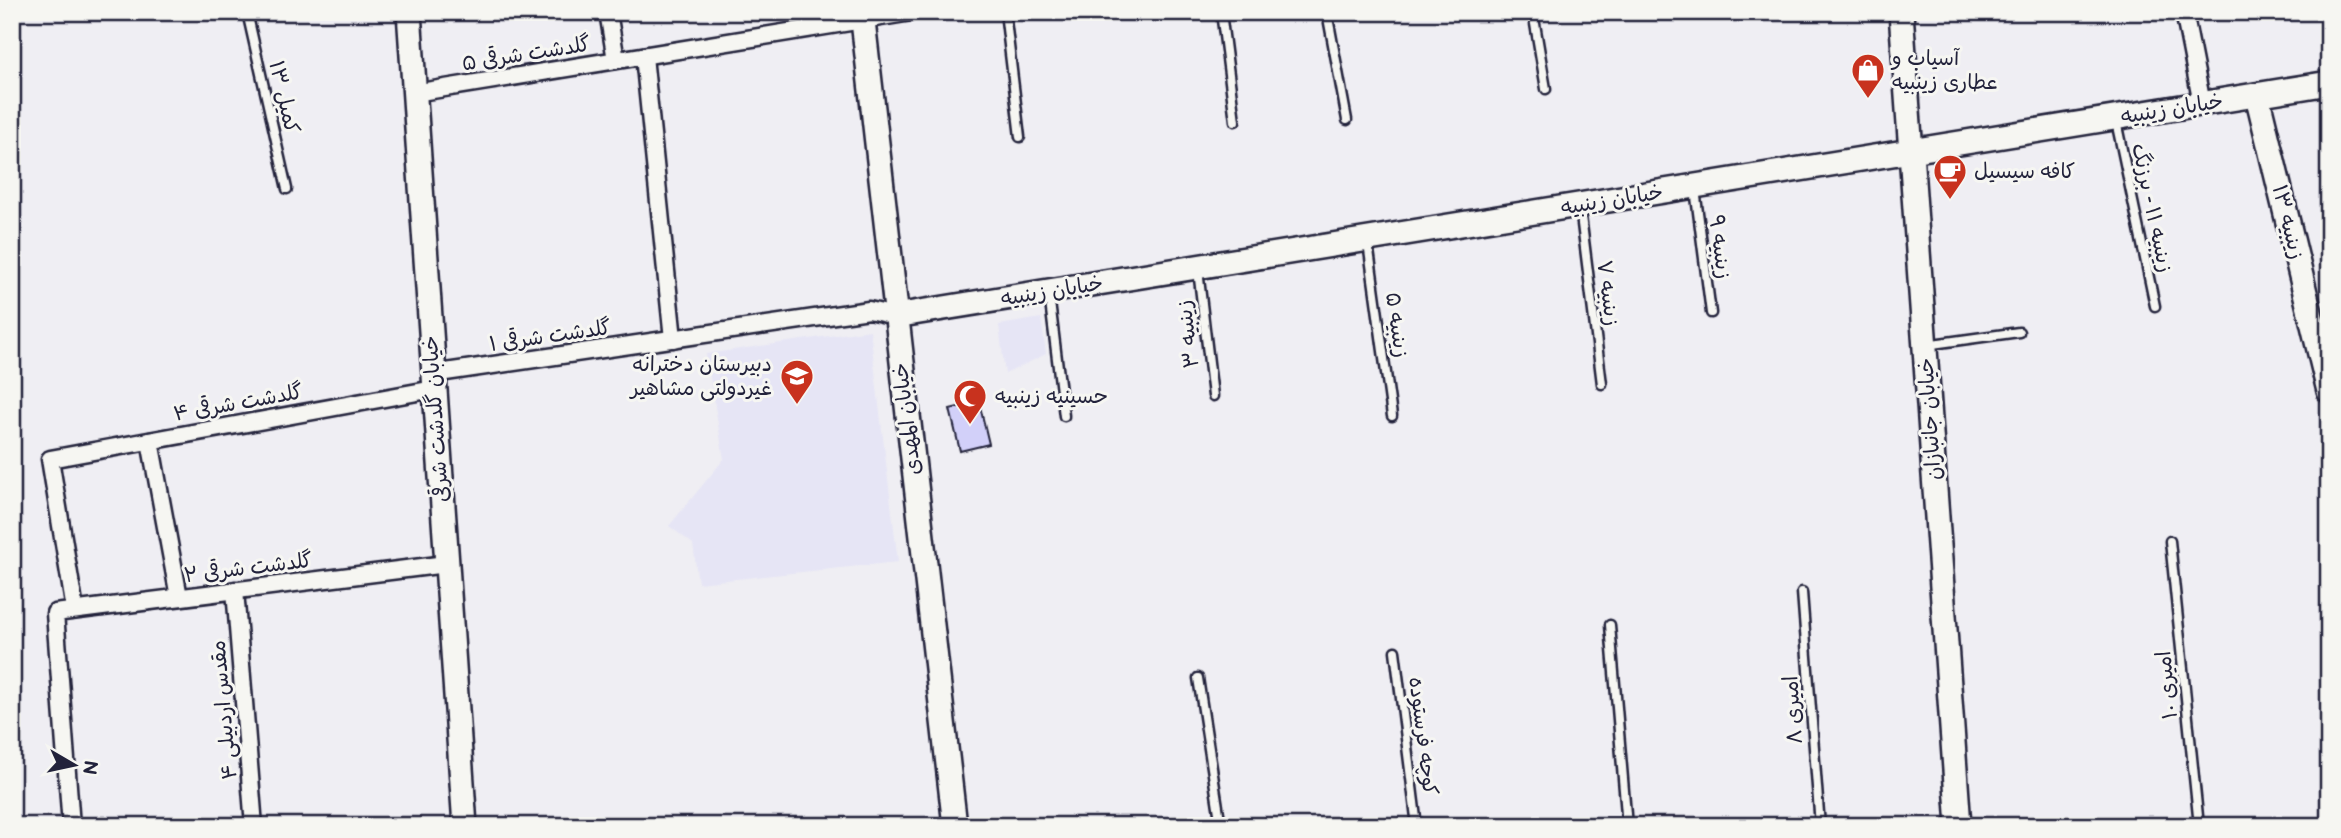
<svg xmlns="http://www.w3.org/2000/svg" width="2341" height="838" font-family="'Balsamiq Sans','Playpen Sans Arabic',sans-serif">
	<rect width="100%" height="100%" fill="#efeef3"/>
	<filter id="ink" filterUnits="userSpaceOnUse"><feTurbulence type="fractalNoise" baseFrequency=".0143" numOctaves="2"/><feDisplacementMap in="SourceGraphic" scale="14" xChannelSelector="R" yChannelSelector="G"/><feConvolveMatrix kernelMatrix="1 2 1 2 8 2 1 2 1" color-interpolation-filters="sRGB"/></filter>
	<g filter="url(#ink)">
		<g fill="#e6e5f5">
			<path d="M1041,318L1046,354L1005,374L999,325Z"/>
			<path d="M870,330L898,562L698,583L693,544L669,526L724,459L706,354Z"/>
		</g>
		<path fill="#d2d0f9" stroke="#22223b" stroke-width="2" d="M979,402L989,444L960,451L950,409Z"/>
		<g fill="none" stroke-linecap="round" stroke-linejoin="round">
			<defs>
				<g id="lane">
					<path d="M247,12L287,189"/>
					<path d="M1005,12L1020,137"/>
					<path d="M1221,12L1235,121"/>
					<path d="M1327,12L1347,120"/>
					<path d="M1533,12L1546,89"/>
					<path d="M1728,12V15"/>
					<path d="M2116,121L2155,306"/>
					<path d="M1695,189L1711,313"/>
					<path d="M1580,208L1602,384"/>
					<path d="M1368,243L1392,416"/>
					<path d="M1198,270L1213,396"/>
					<path d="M1049,294L1064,416"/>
					<path d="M1925,345L2019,332"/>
					<path d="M2170,541L2199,826"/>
					<path d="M1802,592L1820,826"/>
					<path d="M1610,625L1627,826"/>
					<path d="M1395,651L1417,826"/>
					<path d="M1198,678L1221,826"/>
				</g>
				<g id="street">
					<path d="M608,12L616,60"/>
					<path d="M2184,12L2202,104"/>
					<path d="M644,56L673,339"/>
					<path d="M414,93L912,12"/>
					<path d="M432,374L869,310L895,316"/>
					<path d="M150,441L179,597"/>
					<path d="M235,590L254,826"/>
					<path d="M75,610L50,459L434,389"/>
					<path d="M71,826L55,613L446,564"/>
				</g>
				<g id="secondary">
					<path d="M409,12L465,826"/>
					<path d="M862,12L955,826"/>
					<path d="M1901,12L1959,826"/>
					<path d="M2257,95L2329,391"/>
					<path d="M895,316L2329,83"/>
				</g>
			</defs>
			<use href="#lane" stroke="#22223b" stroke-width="13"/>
			<use href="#street" stroke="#22223b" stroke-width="21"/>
			<use href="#secondary" stroke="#22223b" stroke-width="28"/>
			<use href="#lane" stroke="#f6f6f2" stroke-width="8"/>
			<use href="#street" stroke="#f6f6f2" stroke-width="16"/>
			<use href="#secondary" stroke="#f6f6f2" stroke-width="23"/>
		</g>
	</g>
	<defs>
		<symbol id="shop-pin" viewBox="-11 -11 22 30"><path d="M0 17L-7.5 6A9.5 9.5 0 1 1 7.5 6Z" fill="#c8321e" stroke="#f6f6f2"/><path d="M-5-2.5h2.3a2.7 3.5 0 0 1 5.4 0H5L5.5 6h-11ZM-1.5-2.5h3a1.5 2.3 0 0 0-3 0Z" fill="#fff"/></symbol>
		<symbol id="cafe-pin" viewBox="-11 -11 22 30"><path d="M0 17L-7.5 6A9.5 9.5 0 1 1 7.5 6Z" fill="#c8321e" stroke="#f6f6f2"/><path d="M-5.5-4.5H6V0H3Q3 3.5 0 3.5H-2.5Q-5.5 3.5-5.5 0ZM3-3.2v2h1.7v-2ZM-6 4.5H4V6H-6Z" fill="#fff"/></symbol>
		<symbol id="school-pin" viewBox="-11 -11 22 30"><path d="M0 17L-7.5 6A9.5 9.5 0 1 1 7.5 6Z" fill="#c8321e" stroke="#f6f6f2"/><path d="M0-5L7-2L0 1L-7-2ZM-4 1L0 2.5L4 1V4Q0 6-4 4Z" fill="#fff"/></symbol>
		<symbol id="mosque-pin" viewBox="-11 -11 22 30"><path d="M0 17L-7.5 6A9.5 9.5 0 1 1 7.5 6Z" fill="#c8321e" stroke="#f6f6f2"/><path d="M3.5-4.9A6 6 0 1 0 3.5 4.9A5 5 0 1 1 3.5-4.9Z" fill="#fff"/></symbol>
	</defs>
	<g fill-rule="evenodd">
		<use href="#shop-pin" x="1849" y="51" width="38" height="52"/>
		<use href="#cafe-pin" x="1931" y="152" width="38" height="52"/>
		<use href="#school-pin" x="778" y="357" width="38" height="52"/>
		<use href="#mosque-pin" x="951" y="377" width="38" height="52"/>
	</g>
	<g text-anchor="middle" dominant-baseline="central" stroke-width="6" stroke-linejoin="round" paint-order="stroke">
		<g font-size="21" fill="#22223b" stroke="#f6f6f2">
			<text transform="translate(526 54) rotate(-9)">گلدشت شرقی ۵</text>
			<text transform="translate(284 97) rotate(77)">کمیل ۱۳</text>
			<text transform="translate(2172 109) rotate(-9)">خیابان زینبیه</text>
			<text transform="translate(1612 200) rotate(-9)">خیابان زینبیه</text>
			<text transform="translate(2152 208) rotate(78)">زینبیه ۱۱ - برزنگ</text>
			<text transform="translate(2288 222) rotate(76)">زینبیه ۱۳</text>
			<text transform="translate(1720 247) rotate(83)">زینبیه ۹</text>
			<text transform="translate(1052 291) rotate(-9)">خیابان زینبیه</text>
			<text transform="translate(1608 293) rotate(83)">زینبیه ۷</text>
			<text transform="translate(1397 325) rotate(82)">زینبیه ۵</text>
			<text transform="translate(1188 334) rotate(-97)">زینبیه ۳</text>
			<text transform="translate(550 336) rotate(-8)">گلدشت شرقی ۱</text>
			<text transform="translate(238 403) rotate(-10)">گلدشت شرقی ۴</text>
			<text transform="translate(436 419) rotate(-94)">خیابان گلدشت شرقی</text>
			<text transform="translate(907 419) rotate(-97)">خیابان المهدی</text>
			<text transform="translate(1930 419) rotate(-94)">خیابان جانبازان</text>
			<text transform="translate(248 568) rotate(-7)">گلدشت شرقی ۲</text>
			<text transform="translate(2167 685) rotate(-96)">امیری ۱۰</text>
			<text transform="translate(224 710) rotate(-95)">مقدس اردبیلی ۴</text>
			<text transform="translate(1793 710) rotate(-94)">امیری ۸</text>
			<text transform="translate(1423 736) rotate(83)">کوچه فرستوده</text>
		</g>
		<g font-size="21" fill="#22223b" stroke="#f6f6f2" text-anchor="start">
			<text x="1892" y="58">آسیاب و<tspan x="1892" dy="24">عطاری زینبیه</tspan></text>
			<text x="1974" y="171">کافه سیسیل</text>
			<text x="772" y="364" text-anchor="end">دبیرستان دخترانه<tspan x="772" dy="24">غیردولتی مشاهیر</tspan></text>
			<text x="995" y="396">حسینیه زینبیه</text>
		</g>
	</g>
	<rect width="2341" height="838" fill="none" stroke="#f6f6f2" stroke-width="42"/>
	<rect x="21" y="21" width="2299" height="796" fill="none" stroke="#22223b" stroke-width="2.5" filter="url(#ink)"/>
	<g transform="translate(74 765) rotate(99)" stroke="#f6f6f2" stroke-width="5" paint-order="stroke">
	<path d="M0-5L12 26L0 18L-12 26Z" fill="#22223b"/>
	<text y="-10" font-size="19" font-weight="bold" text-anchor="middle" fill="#22223b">N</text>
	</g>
</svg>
